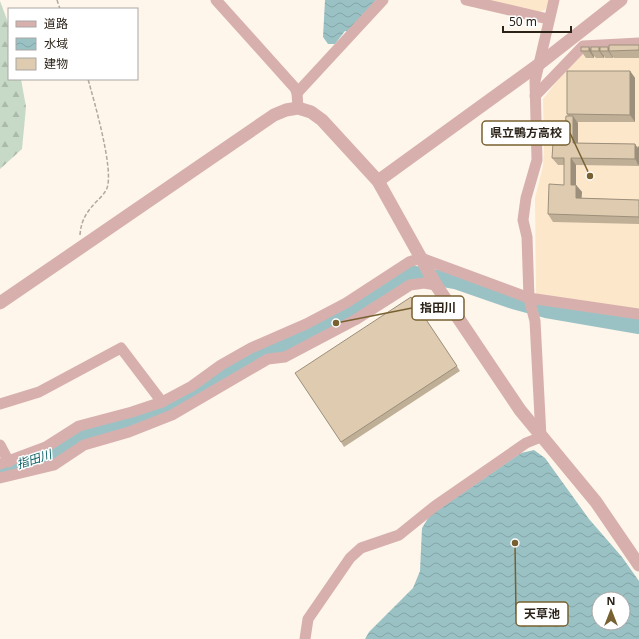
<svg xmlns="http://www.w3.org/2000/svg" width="639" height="639" font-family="'Noto Sans','Noto Sans JP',sans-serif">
	<defs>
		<pattern id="forest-firs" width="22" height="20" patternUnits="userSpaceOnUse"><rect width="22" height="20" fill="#c7d9c7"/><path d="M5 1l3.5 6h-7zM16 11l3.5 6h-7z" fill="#abbaaa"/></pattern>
		<pattern id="water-waves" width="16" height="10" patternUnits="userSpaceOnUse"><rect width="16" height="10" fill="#9ac2c5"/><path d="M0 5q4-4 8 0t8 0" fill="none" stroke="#85a6a8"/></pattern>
	</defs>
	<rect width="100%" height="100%" fill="#fef6ea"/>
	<g fill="#fce7cb">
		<path d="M482,0H550L545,10L539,12Z"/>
		<path d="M639,46V311L536,296L535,198L543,166L544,147L543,99L582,49Z"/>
	</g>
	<path fill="url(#forest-firs)" d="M0,1L9,25V79H21L26,107L22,149L0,169Z"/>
	<g fill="url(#water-waves)" fill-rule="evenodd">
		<path d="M325,0H376L348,32L345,31L335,44H328L323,37Z"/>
		<path d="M534,450L545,458L589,519L622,557L639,581V639H365L369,632L413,588L420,571L422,528L430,515L521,453ZM599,599H623V623H599Z"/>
	</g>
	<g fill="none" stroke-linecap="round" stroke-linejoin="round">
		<path stroke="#9ac2c5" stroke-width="16" d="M0,470L50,456L83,434L159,414L200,392L258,355L336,323L409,273L455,281L513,301L546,310L639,326"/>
		<g stroke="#b1a99d" stroke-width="1.5" stroke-dasharray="4 2" stroke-linecap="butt">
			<path d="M57,0L60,9"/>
			<path d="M80,235C81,220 87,211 98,200C101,197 105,193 107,188C114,169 94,101 88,79"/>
		</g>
		<g stroke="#d7b0ae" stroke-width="11">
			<path d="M216,0L295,88L297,93L298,108"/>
			<path d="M466,0L548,19"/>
			<path d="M297,93L383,0"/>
			<path d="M535,96L583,46L639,43"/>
			<path d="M0,404L39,392L121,348L162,402"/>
			<path d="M0,445L9,462"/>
			<path d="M0,464L46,447L79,426L132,412L162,402L192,386L221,365L251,348L306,324L346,303L409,262L421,258L529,298L639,314"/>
			<path d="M0,478L54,465L84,445L129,432L172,415L268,359L285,357L355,320L410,285L424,283L436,285"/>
			<path d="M305,639L308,619L350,558L361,548L399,535L435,506L526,443L541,437L535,321L529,298L527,237L523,220L526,198L537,160L535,81L554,0"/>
		</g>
		<g stroke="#d7b0ae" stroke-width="13">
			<path d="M378,181L538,65L621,0"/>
			<path d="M0,303L274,115L286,110L298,108L311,112L322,120L378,181L436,285L520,410L596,502L639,565"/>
		</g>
	</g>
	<g fill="#c0af97">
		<path d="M639,45V58H614L613,57V58H605L604,56V58H596L594,56V58H586L581,51L599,47L600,48L608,47L609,48Z"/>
		<path d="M630,71L635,78V122H577L578,123V143L635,144L638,149L639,147V166L576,165V185L582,192L581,198L639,200V224L553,222L548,214L564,185V165H558L552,158L555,143L554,142L565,131L568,116L567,114Z"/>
		<path d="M411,297L460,371L344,447L341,442Z"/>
	</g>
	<g fill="#9c8f7b">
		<path d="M589,47L592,51H591L594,56V58L589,51Z"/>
		<path d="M599,47L601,51H600L604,56V58L599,51Z"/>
		<path d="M608,47L610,51H609L613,57V58L608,51Z"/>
		<path d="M630,71L635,78V122L630,115Z"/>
		<path d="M573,116L578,123V151L573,143Z"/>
		<path d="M635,144L639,150L638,164L635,159Z"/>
		<path d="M571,158L576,165V192L571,185Z"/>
		<path d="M576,185L582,192L581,205L576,198Z"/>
	</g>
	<g fill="#dfccb0" stroke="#9c8f7b">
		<path d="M609,45H639V50L609,51Z"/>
		<rect x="581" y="47" width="8" height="4"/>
		<rect x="591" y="47" width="8" height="4"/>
		<rect x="600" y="47" width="8" height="4"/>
		<path d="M567,71H630V115L567,114Z"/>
		<path d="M566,116H573V143L635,144V159L571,158V185H576V198L639,200V217L548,214L549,184L564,185V158H552L553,143H562L554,142L555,131H565Z"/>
		<rect x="638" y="147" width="1" height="17"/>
		<path d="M411,297L457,366L341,442L295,373Z"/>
	</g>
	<g text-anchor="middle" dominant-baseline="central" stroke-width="3" stroke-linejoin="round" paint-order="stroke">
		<g font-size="12" font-style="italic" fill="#0c6165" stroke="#fff">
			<text transform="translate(34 459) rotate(-18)">指田川</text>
		</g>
	</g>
	<path fill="none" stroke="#786131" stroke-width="1.5" d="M590 176L570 133M336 323L412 308M515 543L516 614"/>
	<g fill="#786131" stroke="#fff" stroke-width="1.5">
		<circle cx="590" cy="176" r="4"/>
		<circle cx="336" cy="323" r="4"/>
		<circle cx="515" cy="543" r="4"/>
	</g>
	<g fill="#fff" stroke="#786131" stroke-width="1.5">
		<rect x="482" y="121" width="88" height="24" rx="4"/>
		<rect x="412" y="296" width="52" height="24" rx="4"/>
		<rect x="516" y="602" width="52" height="24" rx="4"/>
	</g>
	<g font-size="12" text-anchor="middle" font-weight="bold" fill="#2b2318">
		<text x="526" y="137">県立鴨方高校</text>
		<text x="438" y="312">指田川</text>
		<text x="542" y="618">天草池</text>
	</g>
	<rect x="8" y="8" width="130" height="72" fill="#ffffff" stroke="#aaa7a3"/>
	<rect x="16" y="21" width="20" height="6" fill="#d7b0ae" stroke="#aaa7a3"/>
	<text x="44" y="28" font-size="12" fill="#2b2318">道路</text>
	<rect x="16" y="38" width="20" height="12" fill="url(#water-waves)" stroke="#aaa7a3"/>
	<text x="44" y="48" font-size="12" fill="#2b2318">水域</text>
	<rect x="16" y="58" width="20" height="12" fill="#dfccb0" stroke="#aaa7a3"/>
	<text x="44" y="68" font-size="12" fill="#2b2318">建物</text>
	<g transform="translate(611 611)"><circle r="19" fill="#ffffff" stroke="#aaa7a3"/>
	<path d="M0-3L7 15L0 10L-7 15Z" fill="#786131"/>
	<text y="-6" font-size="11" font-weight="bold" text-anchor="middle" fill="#2b2318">N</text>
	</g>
	<path d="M503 26v6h68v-6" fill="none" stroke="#2b2318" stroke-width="2"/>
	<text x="509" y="26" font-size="12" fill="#2b2318" stroke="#ffffff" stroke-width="3" paint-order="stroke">50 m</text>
</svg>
